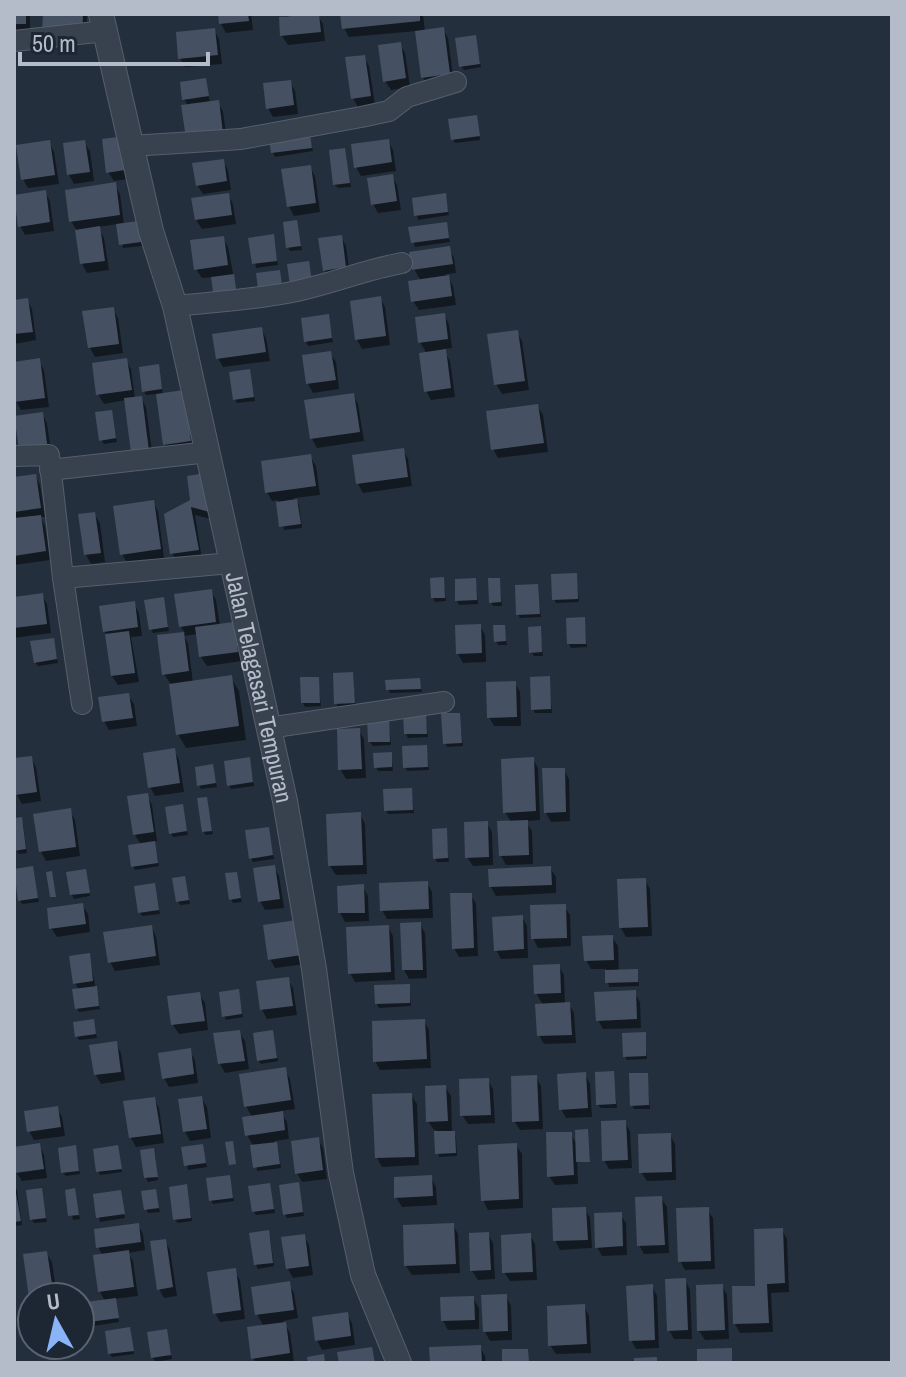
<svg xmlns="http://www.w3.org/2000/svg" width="906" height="1377" font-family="'Archivo Narrow',sans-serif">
	<rect width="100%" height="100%" fill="#242f3e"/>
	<g fill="#0007">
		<path d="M14,14H30V33L14,32Z"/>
		<path d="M45,14H87L86,44L49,43Z"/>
		<path d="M220,14H251L253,30L226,33L221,24Z"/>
		<path d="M282,14H317L323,24L325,41L288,45L282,36L285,19Z"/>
		<path d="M342,14H423L425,32L443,29L448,38L454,83L428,86L423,77L417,31L349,37L344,28Z"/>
		<path d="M214,30L219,39L222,64L185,67L180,58Z"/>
		<path d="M475,37L481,67L464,70L461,66Z"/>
		<path d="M400,44L405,53L410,87L391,90L385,81Z"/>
		<path d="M364,57L369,66L375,105L358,107L353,98Z"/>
		<path d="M205,80L210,103L217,102L223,111L227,142L188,106L184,99Z"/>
		<path d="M290,82L295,91L298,114L273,117L268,108Z"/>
		<path d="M476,117L480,140L455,143L453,139Z"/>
		<path d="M309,136L313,151L275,157L273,153L272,142Z"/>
		<path d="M104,141L135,178L114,181L108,172Z"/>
		<path d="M388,141L393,150L396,171L361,176L356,167Z"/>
		<path d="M49,142L54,152L59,184L28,188L23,179Z"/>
		<path d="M84,142L90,151L94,181L74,184L69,175L65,144Z"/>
		<path d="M344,150L351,187L338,188L335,185Z"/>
		<path d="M223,161L228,170L231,190L203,194L197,185Z"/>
		<path d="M310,167L315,176L320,212L294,216L289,207Z"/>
		<path d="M392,176L397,185L401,210L378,213L373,204Z"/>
		<path d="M115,185L120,194L124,225L139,227L142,246L123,248L118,224L98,227L104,238L109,270L87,273L82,264L77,231L71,221Z"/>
		<path d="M45,192L50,201L54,231L25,235L20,226Z"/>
		<path d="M228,195L233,204L236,224L202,229L196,220Z"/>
		<path d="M444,196L449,215L418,220L414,200Z"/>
		<path d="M296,222L302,250L290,251L288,247Z"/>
		<path d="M446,224L450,242L415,247L411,229Z"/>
		<path d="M273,236L278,265L256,268L251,239Z"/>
		<path d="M341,237L346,246L350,276L330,279L325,270Z"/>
		<path d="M223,238L228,247L238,299L213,277L202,278L196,269Z"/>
		<path d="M449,249L454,258L456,273L446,274L453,286L456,305L419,310L413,301L421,281L414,269Z"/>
		<path d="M380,298L385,307L390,345L362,349L357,340Z"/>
		<path d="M27,300L32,309L36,340L14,344V302Z"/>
		<path d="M113,309L118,318L123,353L95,357L90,348Z"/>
		<path d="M444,315L449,324L452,348L443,349L450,361L455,397L431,400L426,391L427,354L420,342Z"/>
		<path d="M328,316L333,342L308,346L306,342Z"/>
		<path d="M261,329L266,338L270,361L223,367L218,358Z"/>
		<path d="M517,332L522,341L529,390L502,394L496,384Z"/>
		<path d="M330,353L336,362L339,389L313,393L308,384Z"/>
		<path d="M126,360L131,369L135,399L141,398L146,407L153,459L126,400L104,404L98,394Z"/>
		<path d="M39,361L44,370L49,407L21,410L14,398V364Z"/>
		<path d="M158,367L163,395L183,392L195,450L170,454L165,445L158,394L146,395L144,391Z"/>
		<path d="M249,371L255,401L237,403L235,399Z"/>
		<path d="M353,395L358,404L364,441L317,448L312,439Z"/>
		<path d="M537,406L543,415L548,452L498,458L493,449Z"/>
		<path d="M111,412L117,442L104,444L101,440Z"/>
		<path d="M42,414L47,423L52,460L27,463Z"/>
		<path d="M403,450L408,459L412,486L363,493L358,484Z"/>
		<path d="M310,456L316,466L320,495L294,498L299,505L302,528L284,530L278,500L272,501L267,492Z"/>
		<path d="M35,476L40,485L45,517H40L45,526L50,560L14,565V479Z"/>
		<path d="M193,501L227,523L195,515L202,559L177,562L172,553Z"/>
		<path d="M153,502L158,511L164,558L127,563L122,554Z"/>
		<path d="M94,514L100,523L105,562L91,564L86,555Z"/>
		<path d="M576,575L579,602L556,603L554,599Z"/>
		<path d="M443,579L446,601L435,602L433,598Z"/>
		<path d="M475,580L478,604L459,605L457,601Z"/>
		<path d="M499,580L502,606H493L491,602Z"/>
		<path d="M537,586L541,617L520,618L518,614Z"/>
		<path d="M211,591L216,600L220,626L238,633L242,661L207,666L201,657L198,634L184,636L188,643L193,683L231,678L239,691L246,740L186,748L178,734L170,683L164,674L159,637L185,633L181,627Z"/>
		<path d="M42,595L47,604L51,633L14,638V599Z"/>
		<path d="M163,599L169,631L153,633L151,629Z"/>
		<path d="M134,604L139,613L142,636L131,637L139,682L118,685L112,676L105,631Z"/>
		<path d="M584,619L587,647L571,648L569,644Z"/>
		<path d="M480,626L485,635L486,662L463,663L458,654Z"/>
		<path d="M504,627L507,645H498L496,641Z"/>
		<path d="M539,628L543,656H534L531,652Z"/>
		<path d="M53,640L58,663L38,666L35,662Z"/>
		<path d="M352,674L356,707H338L336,703Z"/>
		<path d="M549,678L552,713H535L533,709Z"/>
		<path d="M318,679L321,706L305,707L303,703Z"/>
		<path d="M419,681L422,692L390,693L388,689Z"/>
		<path d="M515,683L520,692L521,726H494L489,717Z"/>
		<path d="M128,695L134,704L137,726L109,730L104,721Z"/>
		<path d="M425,714L428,737L408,738L406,734Z"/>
		<path d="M459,715L463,746L447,747L445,743Z"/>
		<path d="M388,716L391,745L373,746L370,742Z"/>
		<path d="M359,730L364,739L366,778L346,779L340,769Z"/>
		<path d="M426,747L429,770L407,771L405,767Z"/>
		<path d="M174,750L179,760L184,792L155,796L150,787Z"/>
		<path d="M391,754L393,771H378L376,767Z"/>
		<path d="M31,758L36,767L41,801L22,804L17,795L14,760Z"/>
		<path d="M249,759L254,786L231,789L229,785Z"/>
		<path d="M533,759L538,768L540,820L526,821L532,831L533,864L506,865L501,856L511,822L505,812Z"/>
		<path d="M212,766L217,787L201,789L199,785Z"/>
		<path d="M564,770L569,779L570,821L551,822L546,813Z"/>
		<path d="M411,790L414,813L388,814L386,810Z"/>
		<path d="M147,796L152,805L157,841L153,842L159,866L135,870L133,866L141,845L135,835Z"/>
		<path d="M206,799L213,834L206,835L204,832Z"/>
		<path d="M182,807L188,835L173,837L171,833Z"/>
		<path d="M70,811L75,820L80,856L46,861L41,852Z"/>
		<path d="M360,814L365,824L367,874L336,875L330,866Z"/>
		<path d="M14,820L23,823L27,853L19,854L16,850Z"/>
		<path d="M487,823L492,832L493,865L473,866L467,857Z"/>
		<path d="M268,829L274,859L253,862L251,858Z"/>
		<path d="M445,830L449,862H437L435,858Z"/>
		<path d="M274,867L279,876L284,908L265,910L260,901Z"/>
		<path d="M32,868L39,902L22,904L20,900Z"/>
		<path d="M550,868L556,877V893L496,896L491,887Z"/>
		<path d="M85,871L90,896L74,899L72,895Z"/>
		<path d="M236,874L242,902L233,903L231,899Z"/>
		<path d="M184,878L190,904L180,905L178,901Z"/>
		<path d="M645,880L650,889L652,936L626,937L621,928Z"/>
		<path d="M427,883L432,892L433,918L387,919L382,910Z"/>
		<path d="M154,885L160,914L142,916L140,912Z"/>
		<path d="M363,887L368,896L369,921L345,922L340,913Z"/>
		<path d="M471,895L476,904L478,956L459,957L454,948Z"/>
		<path d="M82,905L88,914L90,932L57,937L51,928Z"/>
		<path d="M564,906L570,915L571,946L538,948L533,938Z"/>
		<path d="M522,917L527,926L528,958L501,959L496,950Z"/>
		<path d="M420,924L425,933L427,978L409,979L404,970Z"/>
		<path d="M151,927L156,936L160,965L115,971L110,962Z"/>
		<path d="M388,927L393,936L395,980L355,982L350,973Z"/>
		<path d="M302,931L306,964L275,968L270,959Z"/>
		<path d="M612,937L618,946L619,972L637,971L639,986L609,987L606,969H591L586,960Z"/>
		<path d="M89,956L100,1009L79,1012L77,1008L79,990L75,983Z"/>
		<path d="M559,966L564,975L565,1004H569L574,1013L576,1043L544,1044L539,1035L543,1005L536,993Z"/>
		<path d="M288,979L293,988L297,1015L267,1019L262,1010Z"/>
		<path d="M409,986L411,1006L379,1008L377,1004Z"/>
		<path d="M238,991L243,1017L226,1020L224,1016Z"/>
		<path d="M634,992L640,1002L641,1028L603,1029L598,1020Z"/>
		<path d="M199,994L205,1003L208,1030L179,1034L173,1025Z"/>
		<path d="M424,1021L429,1030L431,1068L380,1070L375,1061Z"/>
		<path d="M93,1022L97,1038L79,1040L77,1037Z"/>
		<path d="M239,1032L245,1041L249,1069L225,1073L220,1064Z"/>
		<path d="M272,1033L278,1061L261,1064L258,1060Z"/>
		<path d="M644,1034L647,1059L627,1060L625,1056Z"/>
		<path d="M116,1044L121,1053L125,1080L101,1084L96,1075Z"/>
		<path d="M190,1051L195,1060L198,1083L169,1087L164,1078Z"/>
		<path d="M285,1070L290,1079L295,1109L280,1111L287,1122L289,1139L274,1141L278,1148L281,1168L257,1171L254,1147L247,1135L252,1117L246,1106Z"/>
		<path d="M613,1073L617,1108H601L598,1105Z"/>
		<path d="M585,1074L590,1084L592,1117L566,1118L561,1109Z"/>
		<path d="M647,1075L650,1109H634L632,1105Z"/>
		<path d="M536,1077L541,1086L543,1129L520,1130L514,1121Z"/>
		<path d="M488,1080L493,1089L495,1123L468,1124L462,1115Z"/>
		<path d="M445,1087L451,1096L452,1133L456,1136L457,1156L439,1157L436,1130H434L428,1121Z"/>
		<path d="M411,1095L417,1104L419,1165L382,1167L377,1158Z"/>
		<path d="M201,1098L207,1107L211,1138L190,1141L185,1132L181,1101Z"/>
		<path d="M154,1099L159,1108L164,1143L136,1147L131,1138Z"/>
		<path d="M57,1108L62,1117L65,1136L34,1140L29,1131Z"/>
		<path d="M625,1122L630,1131L632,1168L609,1169L604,1160Z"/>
		<path d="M587,1131L590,1160L577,1159L578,1184L555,1185L549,1176L571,1134L577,1145Z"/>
		<path d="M670,1135L675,1144L676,1180L647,1181L641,1172Z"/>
		<path d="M318,1139L323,1148L327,1179L302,1182L297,1173Z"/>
		<path d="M39,1145L44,1155L47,1178L22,1181L16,1172L14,1149Z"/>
		<path d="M516,1145L522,1154L523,1208L488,1210L483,1200Z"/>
		<path d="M75,1147L80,1174L66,1176L63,1173Z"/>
		<path d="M117,1147L122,1172L100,1175L98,1171Z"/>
		<path d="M202,1147L207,1167L188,1170L184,1149Z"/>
		<path d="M155,1154L158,1180L148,1182L146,1178Z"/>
		<path d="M229,1177L234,1201L213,1204L211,1200Z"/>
		<path d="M431,1178L436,1187L437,1205L402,1207L396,1197Z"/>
		<path d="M298,1184L304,1216L287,1218L285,1214Z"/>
		<path d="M269,1185L275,1213L256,1215L254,1212Z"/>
		<path d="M14,1186L17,1190L22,1225L14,1226Z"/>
		<path d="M186,1186L192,1221L178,1223L175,1220Z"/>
		<path d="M41,1190L47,1222L34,1223L32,1220Z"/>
		<path d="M74,1191L80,1219L73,1220L67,1192Z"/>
		<path d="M155,1191L160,1212L148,1213L146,1209Z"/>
		<path d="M120,1193L125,1218L100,1222L95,1196Z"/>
		<path d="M661,1198L667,1207L669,1253L644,1254L639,1245Z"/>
		<path d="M585,1209L590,1218L592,1248L560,1250L555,1240Z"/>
		<path d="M707,1209L713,1218L715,1269L685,1270L680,1261Z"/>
		<path d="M620,1214L626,1223L627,1255L602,1256L597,1247Z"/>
		<path d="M138,1225L143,1234L145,1250L128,1253L133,1261L138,1296L114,1299L119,1322L93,1326L91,1322L105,1301L100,1292L103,1256L98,1247Z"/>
		<path d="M453,1225L458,1234L460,1273L412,1275L406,1266Z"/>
		<path d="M782,1230L787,1239L789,1292L771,1293L773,1332L740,1333L735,1324L758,1288Z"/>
		<path d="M488,1234L493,1243L495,1279L478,1280L472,1271Z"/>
		<path d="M530,1235L535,1244L537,1280L510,1281L504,1272Z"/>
		<path d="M304,1236L309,1245L313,1275L293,1278L288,1269Z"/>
		<path d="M270,1237L274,1266L258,1269L256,1265Z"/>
		<path d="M165,1241L170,1250L177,1296L164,1298L159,1289Z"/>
		<path d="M46,1253L52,1262L57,1297H32V1304L25,1256Z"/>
		<path d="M234,1271L240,1280L245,1319L220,1322L215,1313Z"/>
		<path d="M685,1280L690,1290L692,1339H674L669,1330Z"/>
		<path d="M289,1284L294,1293L298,1318L283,1321L290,1333L294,1362L256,1363L253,1358L264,1327L257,1314Z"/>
		<path d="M652,1286L657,1296L659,1348L636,1349L631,1340Z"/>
		<path d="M722,1286L727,1295L729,1339L705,1340L699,1331Z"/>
		<path d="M506,1296L511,1306L512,1340L490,1341L485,1332Z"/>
		<path d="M473,1298L479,1308V1329L448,1330L443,1321Z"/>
		<path d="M584,1306L589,1316L591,1353L556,1354L550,1345Z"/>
		<path d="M347,1314L352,1323L355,1345L322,1350L317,1340Z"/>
		<path d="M129,1330L134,1354L112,1357L110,1354Z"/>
		<path d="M166,1331L172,1359L155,1362L153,1358Z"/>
		<path d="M480,1347L485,1356L486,1363H432Z"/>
	</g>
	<g fill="#455162">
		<rect x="14" y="14" width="12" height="10"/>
		<path d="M43,14H83L82,35L42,34Z"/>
		<path d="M218,14H248L249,21L219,24Z"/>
		<path d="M319,14L321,32L280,36L279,17Z"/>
		<path d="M340,14H420V21L342,29Z"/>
		<path d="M444,27L450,74L421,78L415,31Z"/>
		<path d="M215,28L218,55L178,59L176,32Z"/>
		<path d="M476,35L480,64L459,67L455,38Z"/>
		<path d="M401,42L406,78L383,82L378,45Z"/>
		<path d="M365,55L371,96L351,99L345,57Z"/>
		<path d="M206,78L209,96L182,100L180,82Z"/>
		<path d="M291,80L294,105L266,109L263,83Z"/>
		<path d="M219,100L223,133L186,138L181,105Z"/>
		<path d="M477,115L480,136L451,140L448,119Z"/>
		<path d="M310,134L312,148L271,153L269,140Z"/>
		<path d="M126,136L131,169L106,173L102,139Z"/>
		<path d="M389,139L392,162L354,168L351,144Z"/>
		<path d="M50,140L55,175L21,180L16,145Z"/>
		<path d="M85,140L90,172L67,175L63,143Z"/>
		<path d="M345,148L350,183L333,185L329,150Z"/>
		<path d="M224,159L227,181L196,186L192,163Z"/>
		<path d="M311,165L316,203L287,207L281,169Z"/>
		<path d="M393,174L397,201L371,205L367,178Z"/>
		<path d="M116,182L120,215L69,222L65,190Z"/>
		<path d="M46,190L50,222L18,227L14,195Z"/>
		<path d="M229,193L232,215L195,220L191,198Z"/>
		<path d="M446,193L448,212L414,216L412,198Z"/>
		<path d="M297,220L301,246L286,248L283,222Z"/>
		<path d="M138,221L141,242L119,245L116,224Z"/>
		<path d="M447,222L449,238L411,243L408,227Z"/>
		<path d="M100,226L105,261L80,264L75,230Z"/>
		<path d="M274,234L277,261L252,264L248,238Z"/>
		<path d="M342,235L346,267L323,271L318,238Z"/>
		<path d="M224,236L228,265L194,270L190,240Z"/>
		<path d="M450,246L453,264L412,270L409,252Z"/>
		<path d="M309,261L312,282L290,285L287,264Z"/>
		<path d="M280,270L283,293L259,297L256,273Z"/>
		<path d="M234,274L237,295L214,299L211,277Z"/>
		<path d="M449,275L452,296L411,302L408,281Z"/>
		<path d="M381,296L386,336L355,340L350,301Z"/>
		<path d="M28,298L33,332L14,334V300Z"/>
		<path d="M114,307L119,344L88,348L82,311Z"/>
		<path d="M445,313L448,339L418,343L415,317Z"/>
		<path d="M329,314L332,338L304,342L301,318Z"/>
		<path d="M262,327L266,352L216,359L212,334Z"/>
		<path d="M518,330L525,381L494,385L487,334Z"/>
		<path d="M446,349L451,388L424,392L419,353Z"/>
		<path d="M331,351L336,380L306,384L302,355Z"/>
		<path d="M40,358L45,398L14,402V362Z"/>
		<path d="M127,358L132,390L96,395L92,363Z"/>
		<path d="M159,364L162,389L142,392L139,367Z"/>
		<path d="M250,369L254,397L233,400L229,372Z"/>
		<path d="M184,390L191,441L163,445L156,394Z"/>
		<path d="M354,393L360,432L310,439L304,400Z"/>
		<path d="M142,396L149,451L131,453L124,398Z"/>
		<path d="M538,404L544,443L491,450L486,411Z"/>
		<path d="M112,410L116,438L99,441L95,412Z"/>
		<path d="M43,412L48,451L20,455L14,416Z"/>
		<path d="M404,448L408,477L356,484L352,455Z"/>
		<path d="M311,454L316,486L265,493L261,461Z"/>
		<path d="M218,471L224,516L191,507L199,550L170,554L164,514L190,500L187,476Z"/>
		<path d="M36,474L41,508L14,512V477Z"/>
		<path d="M297,499L301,524L279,527L276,502Z"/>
		<path d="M154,500L161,549L120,555L113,506Z"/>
		<path d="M95,512L101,553L84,555L78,514Z"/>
		<path d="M41,515L46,551L14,556V518Z"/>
		<path d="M577,573L578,599L552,600L551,574Z"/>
		<path d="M444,577L445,598H431L430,578Z"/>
		<path d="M476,578L477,600L455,601V579Z"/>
		<path d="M488,578H500L501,602L489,603Z"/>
		<path d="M538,584L540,614L516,615L515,585Z"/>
		<path d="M212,589L216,622L179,627L174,594Z"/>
		<path d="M43,593L47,624L14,628V597Z"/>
		<path d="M164,597L168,627L149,630L144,600Z"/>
		<path d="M135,601L138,627L103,632L99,606Z"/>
		<path d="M585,617L586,644H567L566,618Z"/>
		<path d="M234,622L238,652L199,657L195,627Z"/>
		<path d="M481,624L482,653L456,654L455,625Z"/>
		<path d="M493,625H505L506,641L494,642Z"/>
		<path d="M541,626L542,652L529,653L528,627Z"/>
		<path d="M129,631L135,673L111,676L105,634Z"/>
		<path d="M184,632L189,671L162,675L157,635Z"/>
		<path d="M54,638L57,659L34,663L30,641Z"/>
		<path d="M353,672L355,703L334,704L333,673Z"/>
		<path d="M232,675L239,726L176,735L169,684Z"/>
		<path d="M550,676L551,709L531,710L530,677Z"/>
		<path d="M300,677H319L320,703H301Z"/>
		<path d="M420,678L421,689L386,690L385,680Z"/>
		<path d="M516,681L517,717L487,718L486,682Z"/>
		<path d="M129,693L133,718L102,722L98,697Z"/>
		<path d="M426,712L427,734H404L403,713Z"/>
		<path d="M441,713H460L462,743L443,744Z"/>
		<path d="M389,714L390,742H368L367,715Z"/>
		<path d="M360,728L362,769L338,770L337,729Z"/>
		<path d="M427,745L428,767L403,768L402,746Z"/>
		<path d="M175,748L180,783L148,788L143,753Z"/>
		<path d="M392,752V767L374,768L373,753Z"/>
		<path d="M32,756L37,792L15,795L14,758Z"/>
		<path d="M250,757L253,782L227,786L224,761Z"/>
		<path d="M534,757L536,811L503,813L501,759Z"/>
		<path d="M213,764L216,783L197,786L195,767Z"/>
		<path d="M542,768H565L566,812L544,813Z"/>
		<path d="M412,788L413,810L384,811L383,789Z"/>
		<path d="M148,793L154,832L133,835L127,796Z"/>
		<path d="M207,797L212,831L202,832L197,798Z"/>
		<path d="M183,804L187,831L169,834L165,807Z"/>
		<path d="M71,808L76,847L39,852L33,814Z"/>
		<path d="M361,812L363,865L328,866L326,814Z"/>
		<path d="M22,817L26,849L14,851V818Z"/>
		<path d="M528,820L529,855L499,856L497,821Z"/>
		<path d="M488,821L489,857L465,858L464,822Z"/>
		<path d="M269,827L273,855L249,859L245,830Z"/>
		<path d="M447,828L448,858L433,859L432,829Z"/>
		<path d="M155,841L158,863L131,867L128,845Z"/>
		<path d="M275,865L280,899L258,902L253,868Z"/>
		<path d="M33,866L38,898L18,901L14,869Z"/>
		<path d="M551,866L552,885L489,887L488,869Z"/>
		<path d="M86,869L90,893L70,895L66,872Z"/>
		<path d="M52,871L56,897H50L46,872Z"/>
		<path d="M237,872L241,898L229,900L225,873Z"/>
		<path d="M185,876L189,900L176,902L172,878Z"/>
		<path d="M646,878L648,927L619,928L617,879Z"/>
		<path d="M428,881L429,909L380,911L379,883Z"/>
		<path d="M155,883L159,910L138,913L134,886Z"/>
		<path d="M364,884L365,913H338L337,886Z"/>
		<path d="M450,893H472L474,948L452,949Z"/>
		<path d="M83,903L86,924L49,929L47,908Z"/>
		<path d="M566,904L567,938L531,939L530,905Z"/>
		<path d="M523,915L524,949L494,951L492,917Z"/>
		<path d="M297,920L302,955L268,960L263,925Z"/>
		<path d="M421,922L423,970H402L400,923Z"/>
		<path d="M152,925L156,956L108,963L103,932Z"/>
		<path d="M389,925L391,972L348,974L346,927Z"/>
		<path d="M613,935L614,960L584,961L582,936Z"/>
		<path d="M90,953L93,981L73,984L69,956Z"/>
		<path d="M560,964L561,993L534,994L533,965Z"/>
		<path d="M638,969V982L605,983V970Z"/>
		<path d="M289,977L293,1006L260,1010L256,981Z"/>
		<path d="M410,984V1003L375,1004L374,985Z"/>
		<path d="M97,986L99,1006L75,1009L72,989Z"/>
		<path d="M239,989L242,1014L222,1017L219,992Z"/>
		<path d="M636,990L637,1019L596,1021L594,992Z"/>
		<path d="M200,992L205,1021L171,1025L167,996Z"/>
		<path d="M570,1002L572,1035L537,1036L535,1004Z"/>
		<path d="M94,1019L96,1034L75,1037L73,1022Z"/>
		<path d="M425,1019L427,1059L373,1062L372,1021Z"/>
		<path d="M240,1030L245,1061L218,1064L213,1033Z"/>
		<path d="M273,1030L277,1058L257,1061L253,1033Z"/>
		<path d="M646,1032V1056L623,1057L622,1033Z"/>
		<path d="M117,1041L121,1072L94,1075L89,1045Z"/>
		<path d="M191,1048L194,1074L162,1079L158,1053Z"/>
		<path d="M286,1067L291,1100L244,1107L239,1074Z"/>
		<path d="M614,1071L616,1104L596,1105L595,1072Z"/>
		<path d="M586,1072L588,1108L559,1110L557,1074Z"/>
		<path d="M629,1073H648L649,1105L630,1106Z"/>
		<path d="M537,1075L539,1121L512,1122L511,1076Z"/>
		<path d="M489,1078L491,1115L460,1116L459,1079Z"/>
		<path d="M446,1085L448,1121L426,1122L425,1086Z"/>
		<path d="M412,1093L415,1157L375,1158L372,1094Z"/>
		<path d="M202,1096L207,1129L183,1132L178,1099Z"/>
		<path d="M155,1097L161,1134L129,1138L123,1101Z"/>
		<path d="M58,1106L61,1127L27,1132L24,1111Z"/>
		<path d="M283,1111L285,1130L245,1136L242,1117Z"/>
		<path d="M626,1120L628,1160L602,1161L601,1121Z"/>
		<path d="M588,1129L590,1162H576L575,1130Z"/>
		<path d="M434,1131H455L456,1153L435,1154Z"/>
		<path d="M546,1132H572L574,1175L547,1177Z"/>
		<path d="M671,1133L672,1172L639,1173L638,1134Z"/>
		<path d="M319,1137L323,1170L295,1174L291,1141Z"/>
		<path d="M233,1141L236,1164L229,1165L225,1142Z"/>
		<path d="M277,1142L280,1164L253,1168L250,1145Z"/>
		<path d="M40,1143L44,1169L15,1173L14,1147Z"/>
		<path d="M517,1143L519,1199L481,1201L478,1145Z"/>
		<path d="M203,1144L206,1163L184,1166L181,1147Z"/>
		<path d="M76,1145L79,1171L61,1173L58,1148Z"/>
		<path d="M118,1145L122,1169L96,1172L93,1149Z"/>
		<path d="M154,1148L158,1177L144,1178L140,1150Z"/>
		<path d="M230,1175L233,1198L209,1201L206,1178Z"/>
		<path d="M432,1175L433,1196L394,1198V1177Z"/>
		<path d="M14,1182L21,1221L14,1222Z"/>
		<path d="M299,1182L303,1212L283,1215L279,1185Z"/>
		<path d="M270,1183L274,1209L252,1212L248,1186Z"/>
		<path d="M187,1184L191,1218L173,1220L169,1187Z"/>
		<path d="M42,1188L46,1218L30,1220L26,1190Z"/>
		<path d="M75,1188L79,1215L68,1216L65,1190Z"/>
		<path d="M156,1189L159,1208L144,1210L141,1191Z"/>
		<path d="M121,1190L125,1214L96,1218L93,1194Z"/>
		<path d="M662,1196L665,1245L637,1246L635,1197Z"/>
		<path d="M586,1207L588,1240L553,1241L552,1208Z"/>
		<path d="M709,1207L711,1261L678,1262L676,1208Z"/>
		<path d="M622,1212L623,1246L595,1248L594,1213Z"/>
		<path d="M139,1223L141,1242L96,1248L94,1229Z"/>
		<path d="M454,1223L456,1264L404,1266L403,1225Z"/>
		<path d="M783,1228L785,1283L767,1284L769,1323L733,1324L732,1286H755L754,1229Z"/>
		<path d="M269,1230L273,1263L254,1265L249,1233Z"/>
		<path d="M489,1232L491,1270L470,1271L469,1233Z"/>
		<path d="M531,1233L533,1272L502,1273L501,1235Z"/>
		<path d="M305,1234L309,1266L286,1269L281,1237Z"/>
		<path d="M166,1239L173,1287L157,1290L150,1241Z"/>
		<path d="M129,1250L134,1287L98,1292L93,1255Z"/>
		<path d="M47,1251L54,1297H32L30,1305L23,1254Z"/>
		<path d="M236,1268L241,1310L213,1314L207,1272Z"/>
		<path d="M686,1278L688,1330L667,1331L665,1279Z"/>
		<path d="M290,1281L294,1310L255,1315L251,1287Z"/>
		<path d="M653,1284L655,1340L629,1341L626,1286Z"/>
		<path d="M723,1284L725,1330L697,1331L696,1285Z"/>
		<path d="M507,1294L508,1331L483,1332L481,1295Z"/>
		<path d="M474,1296L475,1320L441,1321L440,1297Z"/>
		<path d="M116,1298L119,1318L89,1322L86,1302Z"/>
		<path d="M585,1304L587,1344L548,1346L547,1306Z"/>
		<path d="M348,1312L351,1336L315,1341L312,1317Z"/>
		<path d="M286,1322L290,1353L251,1359L247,1327Z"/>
		<path d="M130,1327L134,1351L108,1354L105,1331Z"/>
		<path d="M167,1329L171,1355L151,1358L147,1332Z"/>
		<path d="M481,1345L482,1363H430L429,1347Z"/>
		<path d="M372,1347L375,1363H339L337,1352Z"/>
		<path d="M732,1348V1363H697V1349Z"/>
		<path d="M502,1349H528L529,1363H502Z"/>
		<path d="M324,1354L325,1363H308L307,1357Z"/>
		<path d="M657,1357V1363H634V1358Z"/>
	</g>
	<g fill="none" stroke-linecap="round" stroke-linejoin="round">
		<defs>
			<g id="minor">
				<path d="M14,41L105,31"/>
				<path d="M131,146L241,139L361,117L389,111L407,97L456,82"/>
				<path d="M175,306C212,302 250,300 287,293C326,286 363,270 402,263"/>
				<path d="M14,456L49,455L63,578L82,704"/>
				<path d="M50,470L208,452"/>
				<path d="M63,578L231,563"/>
				<path d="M268,728L444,702"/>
			</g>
			<g id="tertiary">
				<path id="s1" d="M101,14L151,231L175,306L285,801L314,969L341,1173L363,1275L399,1363"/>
			</g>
		</defs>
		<use href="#minor" stroke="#565f6c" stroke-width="22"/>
		<use href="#tertiary" stroke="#565f6c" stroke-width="26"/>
		<use href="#minor" stroke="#38414e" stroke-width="20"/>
		<use href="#tertiary" stroke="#38414e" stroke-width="24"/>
	</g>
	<g text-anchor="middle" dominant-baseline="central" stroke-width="7" stroke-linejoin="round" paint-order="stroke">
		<g font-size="24" fill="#b4bcc9" stroke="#1d2633">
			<text stroke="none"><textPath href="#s1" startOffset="692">Jalan Telagasari Tempuran</textPath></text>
		</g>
	</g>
	<rect width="906" height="1377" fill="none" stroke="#b4bcc9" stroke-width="32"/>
	<g transform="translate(56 1321) rotate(352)"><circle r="38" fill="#1d2633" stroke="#59626f" stroke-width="2"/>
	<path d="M0-6L14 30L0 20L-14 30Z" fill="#8ab4f8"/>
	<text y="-12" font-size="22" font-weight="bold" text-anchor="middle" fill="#b4bcc9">U</text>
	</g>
	<path d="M20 52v12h188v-12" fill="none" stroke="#b4bcc9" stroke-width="4"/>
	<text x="32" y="52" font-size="24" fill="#b4bcc9" stroke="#1d2633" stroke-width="6" paint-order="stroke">50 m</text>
</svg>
